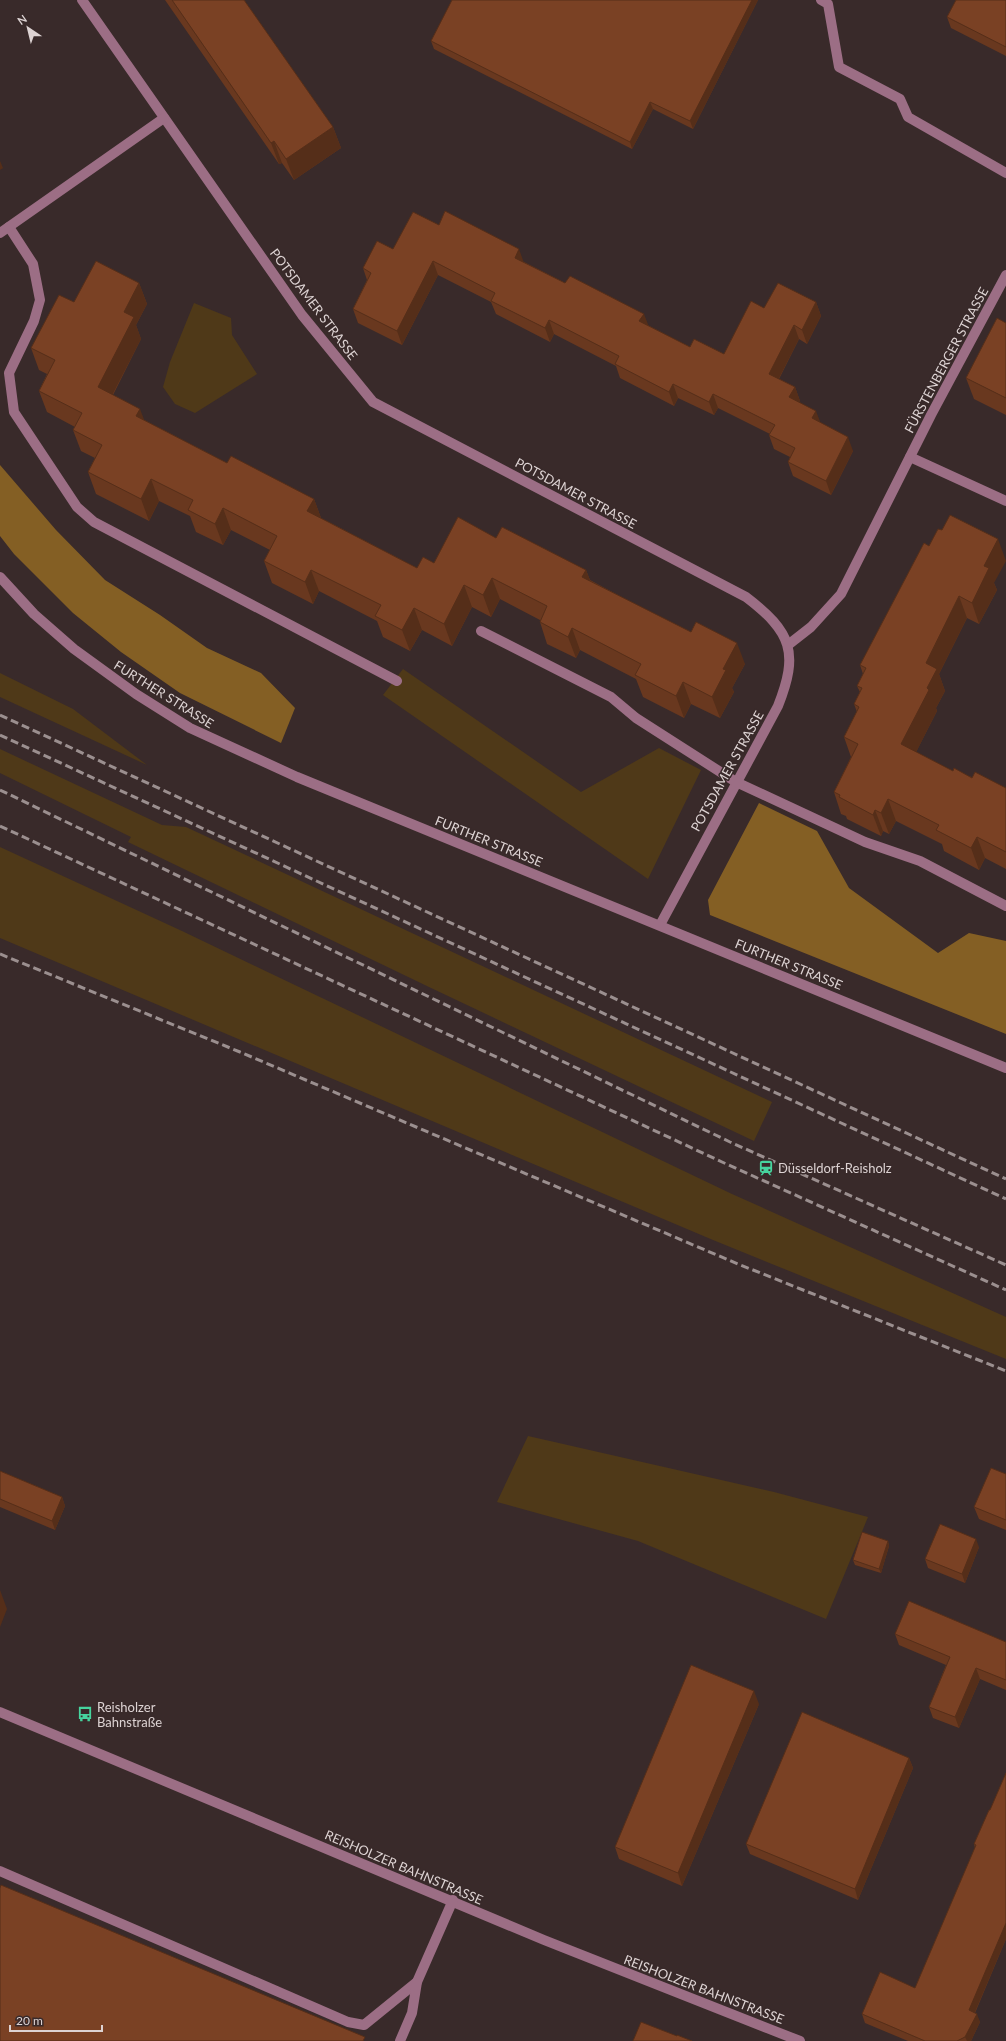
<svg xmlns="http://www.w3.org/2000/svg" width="1006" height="2041" font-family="Lato,sans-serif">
	<rect width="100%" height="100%" fill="#392a2a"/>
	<g fill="#4f3918">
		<path d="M194,303L231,318L232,335L257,374L195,413L175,404L163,387L170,362Z"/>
		<path d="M403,669L581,792L659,748L701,770L648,879L383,695Z"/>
		<path d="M0,673L73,709L147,765L0,697Z"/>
		<path d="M0,749L162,825L186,827L772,1102L754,1141L429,987L128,842L131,837L0,773Z"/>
		<path d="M0,847L182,931L732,1194L1006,1317V1359L713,1240L0,938Z"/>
		<path d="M528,1436L774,1492L868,1517L826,1619L638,1541L497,1502Z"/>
	</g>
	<g fill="#845f24">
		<path d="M0,465L56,530L105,580L160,615L207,648L261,673L295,708L281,743L180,693L121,652L73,613L14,554L0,536Z"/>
		<path d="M759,803L817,831L849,888L938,953L969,933L1006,941V1034L710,915L708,900Z"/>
	</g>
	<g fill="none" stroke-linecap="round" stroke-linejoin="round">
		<g stroke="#9c6e85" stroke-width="10">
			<path d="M82,0L302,315L373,402L746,597C792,632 799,653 778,706L660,925"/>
			<path d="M821,0L828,4L839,67L900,99L908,117L1006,173"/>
			<path d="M9,227L33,264L40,300L34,321L9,373L14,412L77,507L94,522L397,681"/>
			<path d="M0,233L164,118"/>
			<path d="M910,457L1006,501"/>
			<path d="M0,577L34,614L74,649L136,694L190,728L297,777L1006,1068"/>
			<path d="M481,631L611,697L636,718L736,782L865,842L920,861L1006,906"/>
			<path d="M788,645L811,627L841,594L931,415L1006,275"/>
			<path d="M0,1712L544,1940L800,2041"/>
			<path d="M0,1871L348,2022L364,2025L417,1982"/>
			<path d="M400,2041L412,2013L417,1982L453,1900"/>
		</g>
		<g stroke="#9b8f8f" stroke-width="3" stroke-dasharray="8 4" stroke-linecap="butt">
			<path d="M0,715L1006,1179"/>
			<path d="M0,735L1006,1199"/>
			<path d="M0,790L730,1142L1006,1265"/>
			<path d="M0,826L722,1162L1006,1290"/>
			<path d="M0,954L240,1052L738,1264L1006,1371"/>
		</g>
	</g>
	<g fill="#69381f">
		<path d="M165,0H244L333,127L341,148L294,180L282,163L279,164Z"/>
		<path d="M758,0L693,129L653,109L632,149L434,49L431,41Z"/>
		<path d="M1006,0V56L951,28L947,17Z"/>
		<path d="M439,225L524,262L690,347L724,354L764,308L816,302L821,316L807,344L799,339L779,379L795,387L800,401L799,402L820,423L853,451L831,495L793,476L788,462L790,457L774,449L769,435L770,434L718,408L714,415L678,398L674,406L620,378L616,366L554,334L550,342L496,314L491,302L438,275L402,345L358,323L353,309L367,280L363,268L393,249Z"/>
		<path d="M139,283L147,304L136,325L141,339L113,395L144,420L227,463L314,499L321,518L417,568L434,563L496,538L586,570L590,580L745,664L732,688L734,692L720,718L691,704L684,718L643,697L636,679L580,650L576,658L547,644L540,622V620L500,599L491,617L472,607L452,646L422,630L410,651L383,637L377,621L319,591L313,604L272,583L264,561L270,550L231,530L223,545L196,532L190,516L159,501L149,521L96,494L88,472L95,458L81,451L73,430L75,427L47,412L39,391L47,374L39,370L31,348L74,302Z"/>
		<path d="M1006,323V415L974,399L966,378Z"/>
		<path d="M924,543L994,583L997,590L979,624L967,618L939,674L945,691L936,708L937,711L916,752L953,771L1006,788V869L985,858L979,870L944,851L942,844L896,821L889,834L883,831L881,836L847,819L846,816L841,814L834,792L851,757L844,737L857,712L854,704L860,692L857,686L863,674L860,665Z"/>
		<path d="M0,1471L62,1497L65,1506L55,1530L0,1507Z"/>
		<path d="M1006,1474V1530L979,1519L974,1507Z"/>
		<path d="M888,1541L889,1546L881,1573L855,1565L853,1560Z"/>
		<path d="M979,1547L965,1583L928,1568L925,1559Z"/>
		<path d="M895,1634L1006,1642V1690L980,1679L959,1728L933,1718L929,1707L946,1665L899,1645Z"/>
		<path d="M759,1704L682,1886L619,1859L615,1847Z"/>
		<path d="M909,1758L913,1768L858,1900L750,1854L746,1844Z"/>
		<path d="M1006,1773V1939L975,2013L980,2022L971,2041H908L865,2023L862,2014L915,1988L975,1848L974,1844L990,1810Z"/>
	</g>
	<g fill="#552e19">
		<path d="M752,0H758L693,129L690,121Z"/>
		<path d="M650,102L653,109L632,149L630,142Z"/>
		<path d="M333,127L341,148L294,180L286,159Z"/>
		<path d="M274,141L282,163L279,164L271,143Z"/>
		<path d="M0,161L3,168L0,170Z"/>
		<path d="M519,249L524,263L515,258Z"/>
		<path d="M433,261L438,275L402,345L397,331Z"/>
		<path d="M139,283L147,304L136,325L141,339L105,409L98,387L124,312Z"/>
		<path d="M816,302L821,316L807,344L802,330Z"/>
		<path d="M644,314L649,327L639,321Z"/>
		<path d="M549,320L554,334L550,342L545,328Z"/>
		<path d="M794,325L799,339L774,388L769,374Z"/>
		<path d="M673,384L678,398L674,406L669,392Z"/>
		<path d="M795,387L800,401L794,411L789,397Z"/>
		<path d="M713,394L718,408L714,415L709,402Z"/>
		<path d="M140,409L148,430L136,416Z"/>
		<path d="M816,411L821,424L812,418Z"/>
		<path d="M848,437L853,451L831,495L826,481Z"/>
		<path d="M151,479L159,501L149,521L141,499Z"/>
		<path d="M314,499L322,521L307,511Z"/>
		<path d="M223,508L231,530L223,545L215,524Z"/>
		<path d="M998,539L1006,561L994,583L997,590L979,624L972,603L984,566Z"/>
		<path d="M311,570L319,591L313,604L305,582Z"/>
		<path d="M586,570L594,591L582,577Z"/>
		<path d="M492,578L500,599L491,617L483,595Z"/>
		<path d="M464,585L472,607L452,646L444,624Z"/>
		<path d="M959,596L967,618L939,674L945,691L936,708L937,711L909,766L901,744L927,688L926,663Z"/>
		<path d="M414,608L422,630L410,651L402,630Z"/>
		<path d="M572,628L580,650L576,658L568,637Z"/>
		<path d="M737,643L745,664L732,688L734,692L720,718L712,697L723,669Z"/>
		<path d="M683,682L691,704L684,718L676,696Z"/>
		<path d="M888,799L896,821L889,834L881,813Z"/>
		<path d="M875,810L883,831L881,836L873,815Z"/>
		<path d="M977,837L985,858L979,870L971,848Z"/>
		<path d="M62,1497L65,1506L55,1530L52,1521Z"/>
		<path d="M976,1539L979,1547L965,1583L962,1574Z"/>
		<path d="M888,1541L889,1546L881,1573L879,1569Z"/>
		<path d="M0,1590L7,1609L0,1627Z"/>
		<path d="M976,1668L980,1679L959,1728L955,1717Z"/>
		<path d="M754,1691L759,1704L682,1886L678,1873Z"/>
		<path d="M909,1758L913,1768L858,1900L855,1889Z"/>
		<path d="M1006,1923V1939L972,2019L969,2010Z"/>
		<path d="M977,2014L980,2022L971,2041H967L965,2037Z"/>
	</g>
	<g fill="#7a4124" stroke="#552e19">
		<path d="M172,0H244L333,127L286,159L274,141L271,143Z"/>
		<path d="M452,0H752L690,121L650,102L630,142L431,41Z"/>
		<path d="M956,0H1006V47L947,17Z"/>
		<path d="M445,211L519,249L515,258L565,283L570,276L644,314L639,321L690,347L694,339L724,354L751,301L764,308L778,283L816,302L802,330L794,325L769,374L795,387L789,397L816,411L812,418L848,437L826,481L788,462L795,448L769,435L775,425L713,394L709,402L673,384L669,392L615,364L619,356L549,320L545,328L491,301L495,293L433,261L397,331L353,309L371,273L363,268L377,241L393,249L413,212L439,225Z"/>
		<path d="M96,261L139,283L124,312L134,317L98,387L140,409L136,416L227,463L231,456L314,499L307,511L417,568L423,557L434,563L458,517L496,538L502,527L586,570L582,577L691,632L696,622L737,643L723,669L726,670L712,697L683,682L676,696L635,675L641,664L572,628L568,637L540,622L547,606L492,578L483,595L464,585L444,624L414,608L402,630L375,616L381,605L311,570L305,582L264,561L277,536L223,508L215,524L188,510L193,500L151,479L141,499L88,472L102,445L73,430L82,413L39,391L55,360L31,348L59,295L74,302Z"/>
		<path d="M997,318L1006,323V398L966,378Z"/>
		<path d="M950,515L998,539L984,566L989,568L972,603L959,596L926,663L937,669L927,688L929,690L901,744L953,771L954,768L972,778L975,772L1006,788V852L977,837L971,848L936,830L939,825L888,799L881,813L875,810L873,815L839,797L840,795L834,792L858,744L844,737L859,707L854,704L862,688L857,686L866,668L860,665L924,543L929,546L938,529L942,530Z"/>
		<path d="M991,1468L1006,1474V1520L974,1507Z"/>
		<path d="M0,1471L62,1497L52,1521L0,1499Z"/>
		<path d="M940,1524L976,1539L962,1574L925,1559Z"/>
		<path d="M862,1532L888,1541L879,1569L853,1560Z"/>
		<path d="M909,1601L1006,1642V1680L976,1668L955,1717L929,1707L950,1657L895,1634Z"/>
		<path d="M691,1665L754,1691L678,1873L615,1847Z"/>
		<path d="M802,1712L909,1758L855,1889L746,1844Z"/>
		<path d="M1006,1773V1923L969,2010L977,2014L965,2037L957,2041H925L862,2014L880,1972L915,1988L976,1845L974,1844L989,1810H990Z"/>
		<path d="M1,1885L365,2037L363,2041H0V1888Z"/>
		<path d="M641,2022L677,2036V2035L692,2041H633Z"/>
	</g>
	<defs>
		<symbol id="station-bare" viewBox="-9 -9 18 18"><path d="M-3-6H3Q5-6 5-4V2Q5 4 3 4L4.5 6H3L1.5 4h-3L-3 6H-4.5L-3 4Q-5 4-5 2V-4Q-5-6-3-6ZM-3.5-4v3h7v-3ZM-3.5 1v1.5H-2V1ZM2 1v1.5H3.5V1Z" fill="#46d49e" stroke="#392a2a" stroke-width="2.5" paint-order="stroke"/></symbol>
		<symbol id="bus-bare" viewBox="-9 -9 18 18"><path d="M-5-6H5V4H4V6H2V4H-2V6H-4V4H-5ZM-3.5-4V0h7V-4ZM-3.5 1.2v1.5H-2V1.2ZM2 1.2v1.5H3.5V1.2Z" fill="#46d49e" stroke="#392a2a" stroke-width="2.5" paint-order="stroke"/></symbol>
	</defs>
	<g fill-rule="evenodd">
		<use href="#station-bare" x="755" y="1157" width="22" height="22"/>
		<use href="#bus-bare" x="74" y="1703" width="22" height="22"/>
	</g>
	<g text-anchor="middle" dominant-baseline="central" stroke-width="3" stroke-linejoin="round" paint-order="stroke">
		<g font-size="13" fill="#ddd3d3" stroke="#392a2a">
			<text transform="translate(314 304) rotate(53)">POTSDAMER STRASSE</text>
			<text transform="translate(946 360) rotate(-62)">FÜRSTENBERGER STRASSE</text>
			<text transform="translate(576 493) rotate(28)">POTSDAMER STRASSE</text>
			<text transform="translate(164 694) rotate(32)">FURTHER STRASSE</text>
			<text transform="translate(727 771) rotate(-61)">POTSDAMER STRASSE</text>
			<text transform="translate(489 841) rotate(22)">FURTHER STRASSE</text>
			<text transform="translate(789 964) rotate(22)">FURTHER STRASSE</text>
			<text transform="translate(404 1867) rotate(23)">REISHOLZER BAHNSTRASSE</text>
			<text transform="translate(704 1989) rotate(21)">REISHOLZER BAHNSTRASSE</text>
		</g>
		<g font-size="13" fill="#ddd3d3" stroke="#392a2a" text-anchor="start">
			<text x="778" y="1168">Düsseldorf-Reisholz</text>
			<text x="97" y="1707">Reisholzer<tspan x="97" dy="15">Bahnstraße</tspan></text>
		</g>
	</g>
	<g transform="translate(28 28) rotate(325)" stroke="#392a2a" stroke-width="3" paint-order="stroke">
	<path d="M0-3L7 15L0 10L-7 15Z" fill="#ddd3d3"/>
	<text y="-6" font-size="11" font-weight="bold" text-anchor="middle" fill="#ddd3d3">N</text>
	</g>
	<path d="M10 2025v6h92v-6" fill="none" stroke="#ddd3d3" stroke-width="2"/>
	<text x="16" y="2025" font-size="12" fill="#ddd3d3" stroke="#392a2a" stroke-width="3" paint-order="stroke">20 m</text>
</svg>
